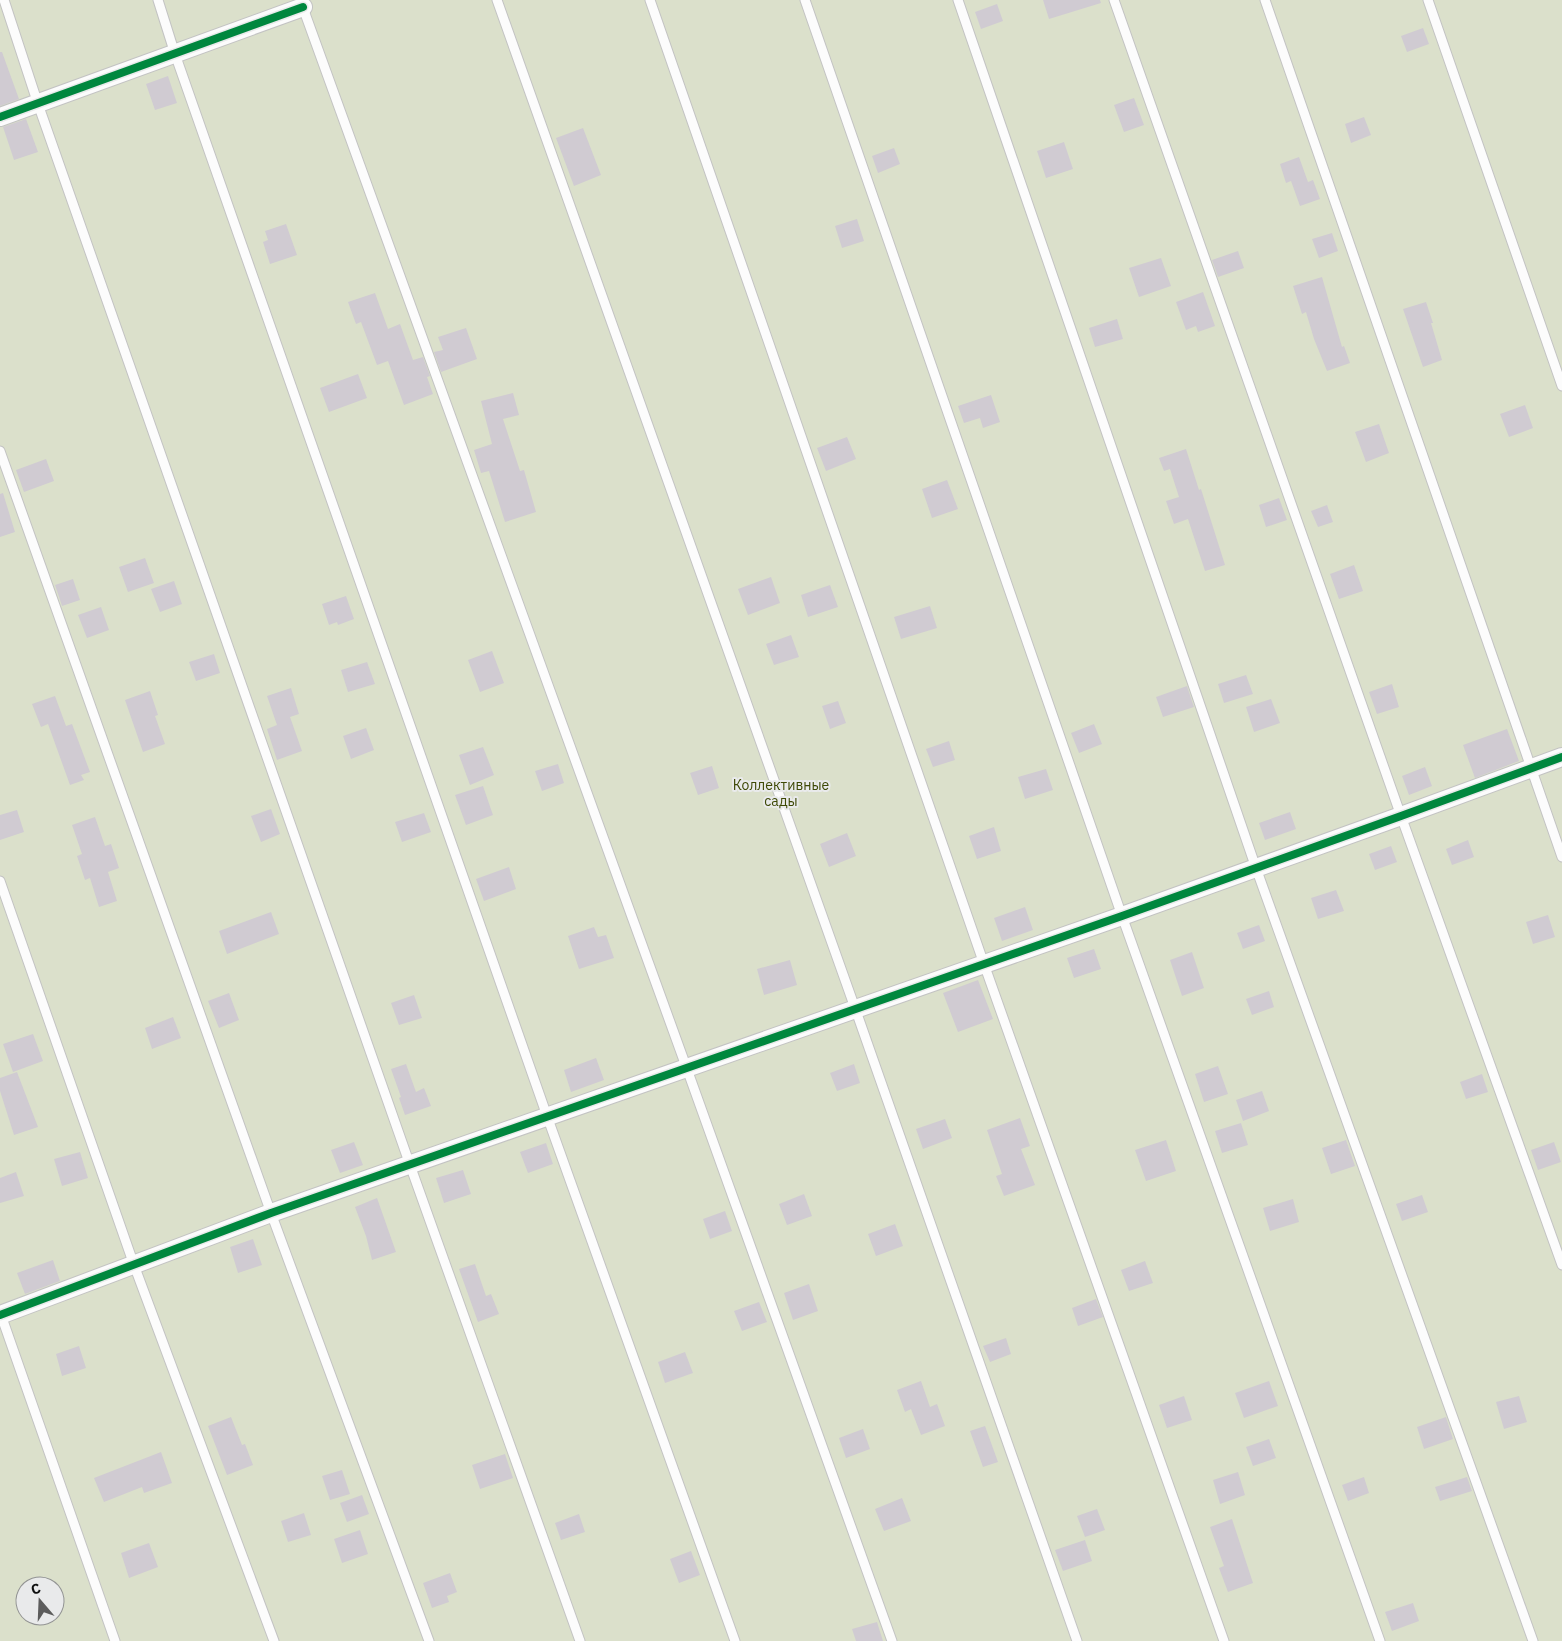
<svg xmlns="http://www.w3.org/2000/svg" width="1562" height="1641" font-family="'IBM Plex Sans',sans-serif">
	<rect width="100%" height="100%" fill="#eaeaea"/>
	<path fill="#dbe0cb" fill-rule="evenodd" d="M0,0H1562V1641H0ZM25,1586H55V1616H25Z"/>
	<g fill="#d0cbd2">
		<path d="M1043,0H1100L1101,3L1049,19Z"/>
		<path d="M997,4L1003,21L981,29L975,12Z"/>
		<path d="M1423,28L1429,44L1407,52L1401,36Z"/>
		<path d="M0,52H2L19,99L0,106Z"/>
		<path d="M168,76L177,103L155,110L146,84Z"/>
		<path d="M1134,98L1144,125L1124,132L1114,105Z"/>
		<path d="M1364,117L1371,135L1351,143L1345,124Z"/>
		<path d="M26,119L38,152L14,160L3,127Z"/>
		<path d="M583,128L601,175L574,186L556,138Z"/>
		<path d="M1064,142L1073,169L1046,178L1037,151Z"/>
		<path d="M894,148L900,164L878,173L872,156Z"/>
		<path d="M1299,157L1308,182L1313,180L1320,199L1300,206L1291,181L1286,183L1280,164Z"/>
		<path d="M857,219L864,241L842,248L835,226Z"/>
		<path d="M286,224L297,255L270,264L263,242L268,240L265,231Z"/>
		<path d="M1332,233L1338,251L1319,258L1312,239Z"/>
		<path d="M1238,251L1244,268L1218,277L1212,260Z"/>
		<path d="M1161,258L1171,286L1139,297L1129,268Z"/>
		<path d="M1322,277L1342,347L1344,346L1350,363L1327,371L1314,339L1306,312L1302,314L1293,286Z"/>
		<path d="M1203,292L1215,326L1198,332L1196,326L1186,330L1176,302Z"/>
		<path d="M375,293L388,329L400,324L413,360L423,357L430,376L427,377L433,394L404,405L388,361L377,365L361,322L356,324L348,302Z"/>
		<path d="M1426,302L1433,323H1431L1442,360L1423,367L1403,309Z"/>
		<path d="M1117,319L1123,339L1095,347L1089,328Z"/>
		<path d="M466,328L477,359L441,372L434,352L443,350L438,337Z"/>
		<path d="M358,374L367,398L329,412L320,388Z"/>
		<path d="M513,393L519,415L503,419L520,471L524,470L536,512L505,522L489,471L481,473L474,450L492,444L481,401Z"/>
		<path d="M991,395L1000,422L983,428L980,418L964,423L958,406Z"/>
		<path d="M1525,405L1533,428L1509,437L1500,414Z"/>
		<path d="M1379,424L1389,453L1366,462L1355,432Z"/>
		<path d="M847,437L856,459L826,471L817,448Z"/>
		<path d="M1186,449L1199,490L1201,489L1225,565L1205,571L1188,519L1174,524L1166,501L1179,497L1170,469L1164,471L1159,458Z"/>
		<path d="M46,459L54,481L24,492L16,470Z"/>
		<path d="M947,480L958,509L932,518L922,489Z"/>
		<path d="M3,493L15,532L0,537V494Z"/>
		<path d="M1279,498L1287,520L1266,527L1259,505Z"/>
		<path d="M1327,505L1333,522L1318,527L1311,511Z"/>
		<path d="M145,558L154,583L128,592L119,567Z"/>
		<path d="M1354,565L1363,591L1339,599L1330,574Z"/>
		<path d="M771,577L780,603L748,615L738,589Z"/>
		<path d="M73,579L80,600L62,606L55,585Z"/>
		<path d="M174,581L182,604L160,612L151,589Z"/>
		<path d="M830,585L838,607L808,617L801,595Z"/>
		<path d="M346,596L354,619L338,625L337,622L329,625L322,604Z"/>
		<path d="M930,606L937,628L901,639L894,617Z"/>
		<path d="M101,607L109,630L87,638L78,615Z"/>
		<path d="M791,635L799,657L774,665L766,644Z"/>
		<path d="M492,651L504,683L480,692L468,660Z"/>
		<path d="M214,654L220,673L196,681L189,662Z"/>
		<path d="M367,662L375,684L348,692L341,670Z"/>
		<path d="M1246,675L1253,694L1224,703L1218,684Z"/>
		<path d="M1392,684L1399,707L1377,714L1369,692Z"/>
		<path d="M1187,686L1194,707L1163,717L1156,697Z"/>
		<path d="M291,688L299,714L290,717L302,751L277,760L267,729L277,725L267,696Z"/>
		<path d="M150,691L158,715L155,716L165,744L143,752L125,700Z"/>
		<path d="M55,696L66,726L72,724L90,772L81,775L84,780L70,785L48,724L41,727L32,704Z"/>
		<path d="M1271,699L1280,723L1254,732L1246,707Z"/>
		<path d="M838,701L846,723L830,729L822,706Z"/>
		<path d="M1094,724L1102,744L1079,753L1071,733Z"/>
		<path d="M366,728L374,750L351,759L343,736Z"/>
		<path d="M1507,729L1519,761L1475,778L1463,745Z"/>
		<path d="M949,741L955,760L933,767L926,749Z"/>
		<path d="M483,747L494,775L470,785L459,755Z"/>
		<path d="M558,764L564,783L542,791L535,771Z"/>
		<path d="M712,766L719,788L698,795L690,773Z"/>
		<path d="M1425,767L1432,786L1409,795L1402,776Z"/>
		<path d="M1046,769L1053,790L1025,799L1018,777Z"/>
		<path d="M483,786L493,815L466,825L455,795Z"/>
		<path d="M271,809L280,834L261,842L251,816Z"/>
		<path d="M17,810L24,832L0,840V815Z"/>
		<path d="M1290,812L1296,829L1265,840L1259,823Z"/>
		<path d="M424,813L431,832L402,842L395,822Z"/>
		<path d="M95,817L105,846L111,844L119,868L108,872L117,901L99,907L90,878L85,880L77,856L82,854L72,825Z"/>
		<path d="M994,827L1001,851L977,859L969,836Z"/>
		<path d="M847,833L856,856L829,867L820,844Z"/>
		<path d="M1468,840L1474,857L1452,865L1446,849Z"/>
		<path d="M1391,846L1397,862L1375,870L1369,854Z"/>
		<path d="M509,867L516,889L484,901L476,879Z"/>
		<path d="M1336,890L1344,911L1318,919L1311,898Z"/>
		<path d="M1025,907L1033,930L1002,941L994,918Z"/>
		<path d="M271,912L279,934L227,954L219,931Z"/>
		<path d="M1548,915L1555,937L1533,944L1526,922Z"/>
		<path d="M1259,925L1265,941L1243,949L1237,933Z"/>
		<path d="M594,927L598,937L606,935L614,958L579,969L568,936Z"/>
		<path d="M1094,949L1101,969L1074,978L1067,958Z"/>
		<path d="M1192,952L1204,988L1182,996L1170,960Z"/>
		<path d="M790,960L797,985L764,995L757,969Z"/>
		<path d="M978,980L993,1019L958,1032L943,993Z"/>
		<path d="M1269,991L1274,1007L1252,1015L1246,999Z"/>
		<path d="M229,993L239,1020L219,1028L208,1001Z"/>
		<path d="M414,995L422,1018L399,1025L391,1003Z"/>
		<path d="M173,1017L181,1038L152,1049L145,1028Z"/>
		<path d="M33,1034L43,1061L13,1072L3,1044Z"/>
		<path d="M596,1058L604,1080L571,1092L564,1070Z"/>
		<path d="M406,1064L416,1092L424,1088L431,1106L405,1115L399,1098L401,1097L391,1069Z"/>
		<path d="M854,1064L860,1083L837,1091L830,1073Z"/>
		<path d="M1218,1066L1228,1094L1204,1102L1195,1074Z"/>
		<path d="M17,1072L38,1127L14,1135L0,1091V1078Z"/>
		<path d="M1482,1074L1488,1092L1466,1099L1460,1082Z"/>
		<path d="M1262,1091L1269,1111L1243,1121L1236,1100Z"/>
		<path d="M1020,1118L1030,1146L1021,1149L1035,1185L1004,1196L996,1176L1002,1174L987,1130Z"/>
		<path d="M945,1119L952,1138L923,1149L916,1129Z"/>
		<path d="M1241,1123L1248,1145L1222,1153L1215,1131Z"/>
		<path d="M1166,1140L1176,1171L1146,1181L1135,1150Z"/>
		<path d="M1346,1140L1355,1166L1331,1174L1322,1148Z"/>
		<path d="M354,1142L363,1165L340,1173L331,1150Z"/>
		<path d="M1554,1142L1561,1162L1538,1170L1531,1150Z"/>
		<path d="M546,1143L553,1164L528,1173L520,1152Z"/>
		<path d="M80,1152L88,1178L62,1186L54,1159Z"/>
		<path d="M463,1170L471,1194L444,1203L436,1178Z"/>
		<path d="M16,1172L24,1196L0,1203V1178Z"/>
		<path d="M804,1194L812,1216L787,1225L779,1204Z"/>
		<path d="M1422,1195L1428,1212L1402,1221L1396,1204Z"/>
		<path d="M377,1198L396,1252L372,1260L366,1236L355,1207Z"/>
		<path d="M1293,1199L1299,1222L1270,1231L1263,1208Z"/>
		<path d="M725,1211L732,1231L710,1239L703,1219Z"/>
		<path d="M895,1224L903,1246L876,1256L868,1234Z"/>
		<path d="M253,1239L262,1265L238,1273L230,1247Z"/>
		<path d="M53,1260L60,1281L25,1294L17,1273Z"/>
		<path d="M1145,1261L1153,1283L1129,1291L1121,1270Z"/>
		<path d="M475,1264L486,1296L491,1294L499,1314L478,1322L459,1269Z"/>
		<path d="M809,1284L818,1311L793,1320L784,1293Z"/>
		<path d="M1096,1299L1103,1317L1078,1326L1072,1308Z"/>
		<path d="M759,1302L767,1322L742,1331L734,1311Z"/>
		<path d="M1006,1338L1011,1354L990,1362L983,1346Z"/>
		<path d="M79,1346L86,1368L62,1376L56,1354Z"/>
		<path d="M685,1352L693,1373L665,1383L658,1362Z"/>
		<path d="M921,1381L930,1407L937,1404L945,1426L921,1435L911,1409L905,1412L897,1390Z"/>
		<path d="M1269,1381L1278,1406L1244,1418L1235,1393Z"/>
		<path d="M1184,1396L1192,1420L1167,1428L1159,1405Z"/>
		<path d="M1519,1396L1527,1422L1504,1429L1496,1402Z"/>
		<path d="M231,1417L242,1445L245,1444L253,1465L227,1475L208,1426Z"/>
		<path d="M1446,1417L1453,1439L1424,1449L1417,1427Z"/>
		<path d="M985,1426L998,1462L983,1467L970,1431Z"/>
		<path d="M863,1429L870,1449L846,1458L839,1438Z"/>
		<path d="M1269,1439L1276,1458L1253,1466L1246,1447Z"/>
		<path d="M161,1452L172,1483L144,1493L142,1487L104,1502L94,1478Z"/>
		<path d="M505,1454L513,1478L480,1489L472,1465Z"/>
		<path d="M342,1470L350,1494L330,1500L322,1476Z"/>
		<path d="M1238,1472L1245,1495L1220,1504L1213,1480Z"/>
		<path d="M1364,1477L1369,1493L1348,1501L1342,1485Z"/>
		<path d="M1467,1477L1472,1491L1440,1501L1435,1487Z"/>
		<path d="M362,1495L369,1514L347,1522L340,1503Z"/>
		<path d="M902,1498L911,1521L884,1531L875,1509Z"/>
		<path d="M1097,1509L1105,1530L1085,1537L1077,1516Z"/>
		<path d="M304,1513L311,1535L288,1542L281,1521Z"/>
		<path d="M579,1514L585,1532L561,1540L555,1523Z"/>
		<path d="M1232,1519L1253,1583L1228,1592L1219,1568L1224,1566L1210,1527Z"/>
		<path d="M360,1530L368,1554L342,1563L334,1539Z"/>
		<path d="M1085,1540L1092,1561L1063,1571L1055,1550Z"/>
		<path d="M149,1543L158,1567L129,1578L121,1553Z"/>
		<path d="M691,1551L700,1575L679,1583L670,1559Z"/>
		<path d="M450,1573L457,1592L447,1596L449,1602L432,1608L423,1583Z"/>
		<path d="M1413,1603L1419,1621L1392,1631L1385,1612Z"/>
		<path d="M877,1622L883,1641H856L852,1629Z"/>
	</g>
	<g fill="none" stroke-linecap="round" stroke-linejoin="round">
		<defs>
			<g id="service">
				<path d="M4,0L38,104L410,1165L580,1641"/>
				<path d="M158,0L175,54L547,1116L735,1641"/>
				<path d="M497,0L855,1008L1077,1641"/>
				<path d="M650,0L984,964L1224,1641"/>
				<path d="M805,0L1122,916L1380,1641"/>
				<path d="M958,0L1256,868L1533,1641"/>
				<path d="M1114,0L1401,816L1562,1265"/>
				<path d="M1265,0L1562,857"/>
				<path d="M1428,0L1562,386"/>
				<path d="M302,5L687,1069L892,1641"/>
				<path d="M0,451L271,1213L429,1641"/>
				<path d="M0,881L134,1265L274,1641"/>
				<path d="M0,1312L115,1641"/>
			</g>
			<g id="minor">
				<path d="M0,117L303,7"/>
				<path d="M0,1315L271,1213L1122,916L1401,816L1562,757"/>
			</g>
		</defs>
		<use href="#service" stroke="#c3c3c3" stroke-width="11"/>
		<use href="#minor" stroke="#c3c3c3" stroke-width="20"/>
		<use href="#service" stroke="#fcfcfc" stroke-width="9"/>
		<use href="#minor" stroke="#fcfcfc" stroke-width="18"/>
		<defs>
			<g id="cycleway">
				<path d="M0,117L303,7"/>
				<path d="M0,1315L271,1213L1122,916L1401,816L1562,757"/>
			</g>
		</defs>
		<use href="#cycleway" stroke="#e9eaeb" stroke-width="11"/>
		<use href="#cycleway" stroke="#00873e" stroke-width="8"/>
	</g>
	<g text-anchor="middle" dominant-baseline="central" stroke-width="4" stroke-linejoin="round" paint-order="stroke">
		<g font-size="14" fill="#3e4906" stroke="#e9eaeb">
			<text x="781" y="785">Коллективные<tspan x="781" dy="16">сады</tspan></text>
		</g>
	</g>
	<g transform="translate(40 1601) rotate(341)"><circle r="24" fill="#e9eaeb" stroke="#929393"/>
	<path d="M0-4L9 19L0 12L-9 19Z" fill="#5c5c5c"/>
	<text y="-8" font-size="14" font-weight="bold" text-anchor="middle" fill="#0f1010">С</text>
	</g>
</svg>
